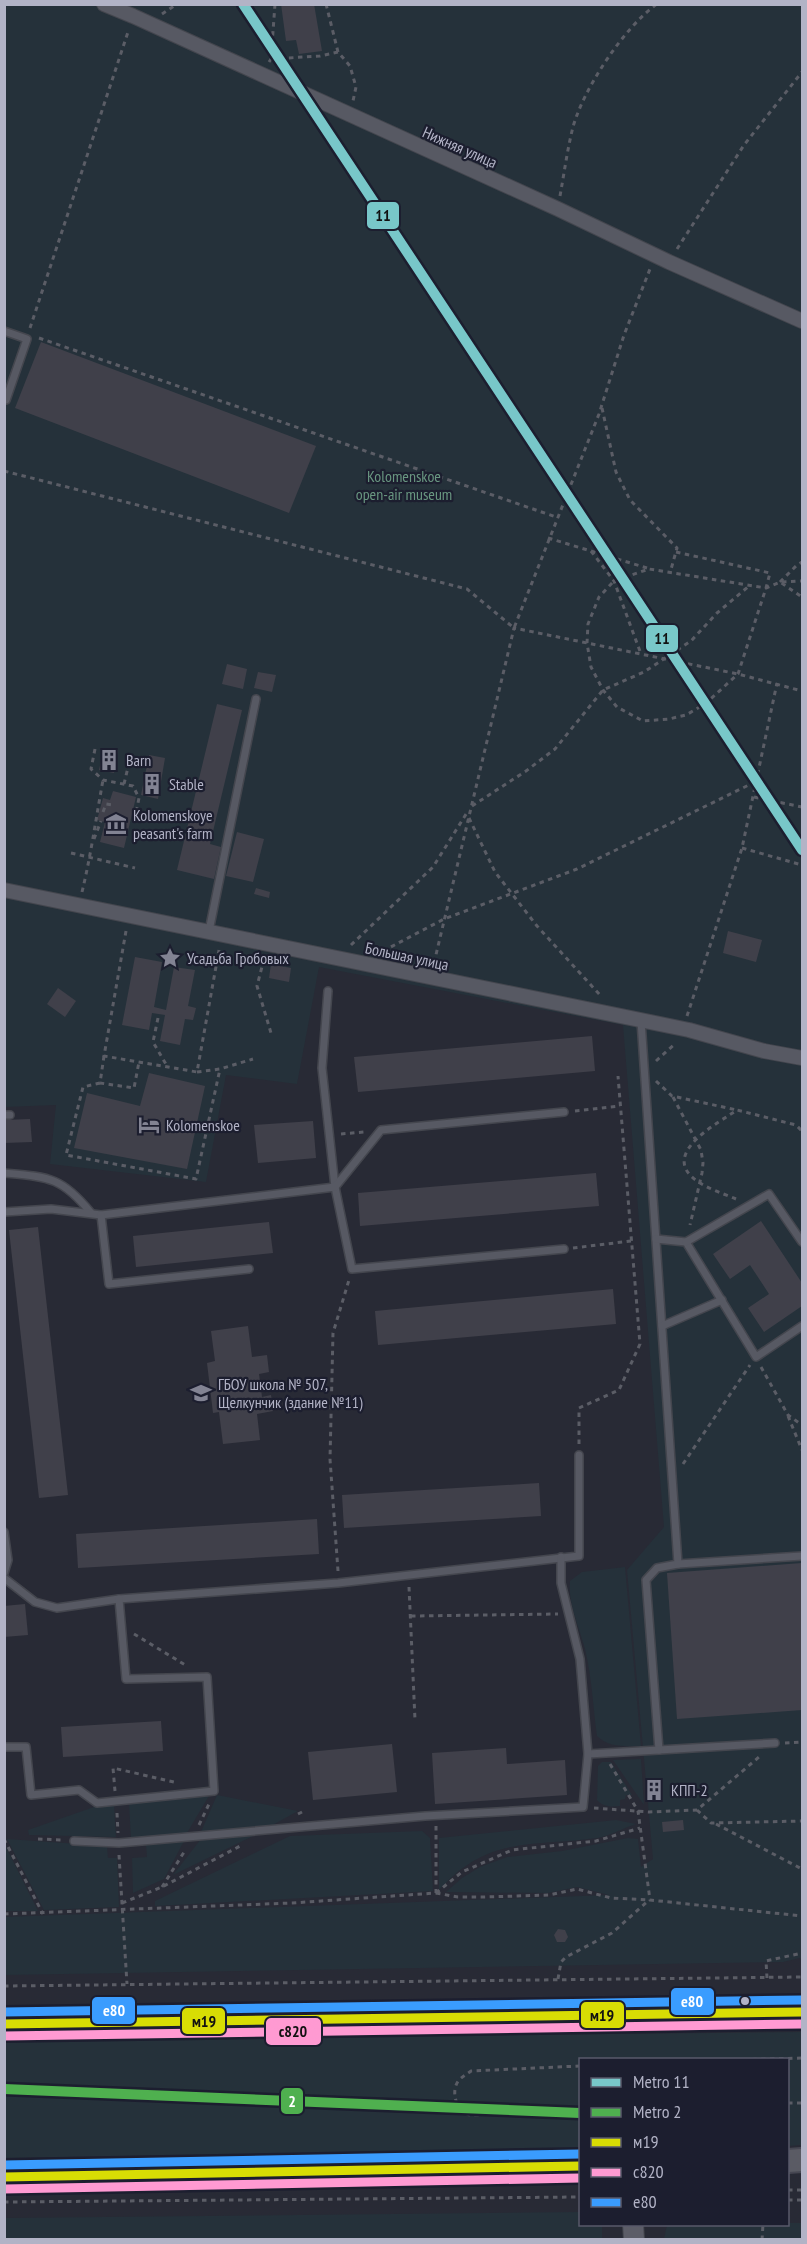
<svg xmlns="http://www.w3.org/2000/svg" width="807" height="2244" font-family="'PT Sans Narrow',sans-serif">
	<rect width="100%" height="100%" fill="#282a35"/>
	<g fill="#25313a">
		<path d="M5,5H802V1961L800,1958L783,1962L5,1975V1917L609,1895L577,1887L548,1893L446,1892L462,1878L480,1867L507,1857L562,1851L628,1838L638,1839L641,1867L653,1859L627,1570L664,1527L623,1025L319,967L297,1084L226,1075L206,1182L50,1164L56,1105L5,1107Z"/>
		<path d="M625,1567L641,1746C624,1746 610,1748 597,1736C593,1707 592,1678 585,1649C579,1626 568,1605 570,1581L582,1572Z"/>
		<path d="M641,1759L644,1805L613,1760Z"/>
		<path d="M602,1762H611L632,1795H626L625,1799L620,1800V1806C612,1807 603,1807 597,1800L598,1766Z"/>
		<path d="M210,1794L187,1833L131,1838L129,1804Z"/>
		<path d="M217,1795L298,1811L269,1827L201,1832Z"/>
		<path d="M114,1805L116,1837L29,1835L28,1830L94,1807Z"/>
		<path d="M616,1820L636,1824C623,1828 610,1836 597,1838C532,1847 488,1835 439,1890V1838Z"/>
		<path d="M422,1831L430,1838L433,1891L155,1906V1901L290,1836Z"/>
		<path d="M255,1835L173,1875L201,1839Z"/>
		<path d="M7,1839L107,1846L108,1858H117L119,1907L44,1910Z"/>
		<path d="M184,1841L164,1879L133,1893L132,1858L147,1857L146,1845Z"/>
		<path d="M5,1845L38,1911H5Z"/>
		<path d="M802,2032V2145L788,2146V2060H580V2149L5,2158V2040Z"/>
		<path d="M580,2212V2224L602,2225V2239H4L5,2218Z"/>
		<path d="M788,2223H802V2239H664L667,2225Z"/>
	</g>
	<g fill="#40404a">
		<path d="M281,4H314L322,51L299,54L296,40L286,41Z"/>
		<path d="M41,342L316,446L289,513L15,408Z"/>
		<path d="M227,664L247,669L243,689L222,684Z"/>
		<path d="M258,672L276,675L272,692L254,688Z"/>
		<path d="M217,704L242,710L210,844L221,847L214,879L177,870Z"/>
		<path d="M104,748L118,750L114,773L99,770Z"/>
		<path d="M149,755L165,758L158,799L141,795Z"/>
		<path d="M113,791L136,797L124,848L100,842L105,822L97,820L103,798L110,800Z"/>
		<path d="M237,832L264,839L253,882L226,876Z"/>
		<path d="M256,888L270,892L269,898L254,894Z"/>
		<path d="M728,931L762,940L756,962L723,953Z"/>
		<path d="M135,957L162,962L154,1007L166,1010L174,967L195,970L188,1006L196,1008L193,1020L185,1019L180,1045L160,1041L165,1015L152,1013L149,1030L122,1025Z"/>
		<path d="M271,964L291,968L289,982L269,978Z"/>
		<path d="M58,988L76,1001L65,1017L47,1004Z"/>
		<path d="M592,1036L595,1071L358,1092L354,1057Z"/>
		<path d="M149,1073L205,1086L187,1169L74,1148L87,1093L140,1106Z"/>
		<path d="M30,1119L32,1142L4,1143V1120Z"/>
		<path d="M313,1121L316,1158L258,1163L254,1125Z"/>
		<path d="M596,1173L599,1206L360,1226L358,1193Z"/>
		<path d="M761,1221L802,1283V1306L764,1332L748,1308L769,1294L750,1265L730,1279L713,1254Z"/>
		<path d="M269,1222L273,1253L136,1267L133,1236Z"/>
		<path d="M38,1227L68,1495L39,1498L9,1230Z"/>
		<path d="M613,1289L616,1324L378,1345L375,1311Z"/>
		<path d="M248,1326L252,1357L267,1355L269,1372L259,1374L262,1397L271,1395L273,1411L257,1414L260,1440L223,1444L219,1412L213,1413L207,1363L215,1361L211,1331Z"/>
		<path d="M539,1483L541,1516L344,1528L342,1495Z"/>
		<path d="M317,1519L319,1554L78,1568L76,1534Z"/>
		<path d="M802,1563V1710L677,1719L667,1573Z"/>
		<path d="M25,1604L28,1635L4,1637V1606Z"/>
		<path d="M161,1721L163,1751L63,1757L61,1727Z"/>
		<path d="M392,1744L397,1792L313,1800L308,1752Z"/>
		<path d="M506,1748L507,1764L565,1760L567,1795L435,1804L432,1753Z"/>
		<path d="M660,1779L662,1799L648,1800L647,1781Z"/>
		<path d="M683,1820L684,1830L663,1832L662,1822Z"/>
		<path d="M558,1929L565,1930L568,1937L565,1942H557L554,1935Z"/>
	</g>
	<g fill="none" stroke-linecap="round" stroke-linejoin="round">
		<defs>
			<g id="lane">
				<path d="M4,331L27,339L6,400"/>
				<path d="M209,931L256,699"/>
				<path d="M328,991L322,1068L335,1187L352,1269L564,1249"/>
				<path d="M641,1021L678,1564L657,1568L646,1580L659,1750L775,1743"/>
				<path d="M4,1115H10"/>
				<path d="M4,1173C49,1177 62,1177 91,1213"/>
				<path d="M4,1212L51,1209L101,1215L335,1187L381,1130L564,1112"/>
				<path d="M101,1215L109,1284L249,1269"/>
				<path d="M656,1239L686,1242L756,1357L802,1326"/>
				<path d="M686,1242L769,1194L802,1242"/>
				<path d="M662,1326L722,1300"/>
				<path d="M4,1532L8,1560L4,1573"/>
				<path d="M678,1564L802,1556"/>
				<path d="M4,1578L35,1602L57,1608L119,1599L338,1583L579,1556V1455"/>
				<path d="M4,1747H26L31,1795L79,1790L97,1803L214,1791L207,1677L126,1679L119,1599"/>
				<path d="M588,1754L659,1750"/>
				<path d="M74,1841L119,1843L425,1816L583,1807L588,1754L580,1659L561,1583V1557"/>
			</g>
			<g id="street">
				<path d="M104,4L133,16L558,209L669,262L802,321"/>
				<path d="M4,890L689,1030L764,1051L802,1058"/>
			</g>
			<path id="secondary" d="M633,2224L634,2240"/>
			<g id="primary">
				<path d="M4,2024L802,2012"/>
				<path d="M788,2161L802,2160"/>
				<path d="M4,2177L580,2166"/>
			</g>
		</defs>
		<use href="#lane" stroke="#44464e" stroke-width="10"/>
		<use href="#street" stroke="#44464e" stroke-width="16"/>
		<use href="#secondary" stroke="#44464e" stroke-width="22"/>
		<use href="#primary" stroke="#464752" stroke-width="26"/>
		<g stroke="#5b5d66" stroke-width="3" stroke-dasharray="4.5 4.5" stroke-linecap="butt">
			<path d="M326,4L338,52L350,66L356,87L353,101"/>
			<path d="M162,14L177,4"/>
			<path d="M271,59L320,56L338,52"/>
			<path d="M269,62L271,59L275,4"/>
			<path d="M560,196C564,174 567,152 572,131C581,92 624,27 657,4"/>
			<path d="M677,249L744,145L802,72"/>
			<path d="M30,328L129,29"/>
			<path d="M39,338L556,517"/>
			<path d="M602,408L616,472L630,500L677,548L670,573"/>
			<path d="M4,471L467,589L514,628L599,414L624,335L650,269"/>
			<path d="M548,538L647,568"/>
			<path d="M591,551L614,581L641,654"/>
			<path d="M676,552L770,573L766,588L738,674L705,704L686,715L669,719L643,721L617,707L603,690L591,667L587,643L588,624L599,597L614,581L649,569L766,588L780,582L802,597"/>
			<path d="M780,582L797,565L802,562"/>
			<path d="M782,582L802,581"/>
			<path d="M95,749L91,769L103,780L133,786L139,798L135,818H131"/>
			<path d="M124,784L130,759"/>
			<path d="M754,797L802,807"/>
			<path d="M472,806L526,771L555,749L603,690L644,672L691,641L717,613L749,586"/>
			<path d="M103,812L106,804L113,805"/>
			<path d="M469,818L495,872L537,926L600,995"/>
			<path d="M94,839L101,821"/>
			<path d="M742,848L802,865"/>
			<path d="M71,853L135,868"/>
			<path d="M82,892C91,855 96,818 103,780"/>
			<path d="M126,931L104,1056L197,1072L219,950"/>
			<path d="M351,945L433,867L468,811"/>
			<path d="M383,951L444,919L577,869L757,781"/>
			<path d="M264,959L257,986L271,1033"/>
			<path d="M434,963L514,628L738,674L802,691"/>
			<path d="M687,1016L742,848L777,683"/>
			<path d="M158,1018L153,1042L167,1066"/>
			<path d="M104,1056L100,1083L134,1088L139,1062"/>
			<path d="M656,1061L676,1043"/>
			<path d="M197,1072L220,1069L253,1059"/>
			<path d="M656,1081L672,1096L737,1110"/>
			<path d="M100,1083L83,1087L66,1155L196,1179L220,1069"/>
			<path d="M673,1097L701,1150L703,1163L702,1173L690,1225"/>
			<path d="M575,1111L620,1106"/>
			<path d="M341,1134L364,1132"/>
			<path d="M736,1199C722,1193 702,1187 691,1176C665,1150 720,1122 737,1110L796,1125L802,1131"/>
			<path d="M573,1248L631,1241"/>
			<path d="M761,1367L788,1415L802,1425"/>
			<path d="M788,1416L802,1450"/>
			<path d="M579,1444V1408L619,1390L640,1344L618,1076"/>
			<path d="M683,1464L750,1365"/>
			<path d="M338,1571L330,1459L333,1333L349,1280"/>
			<path d="M409,1587L415,1720"/>
			<path d="M411,1616L558,1614"/>
			<path d="M134,1634L187,1666"/>
			<path d="M785,1743L802,1742"/>
			<path d="M610,1764L638,1811L650,1900L802,1916"/>
			<path d="M115,1791L113,1768L174,1782"/>
			<path d="M594,1808L649,1812L697,1810L759,1757"/>
			<path d="M697,1810L711,1823L802,1821"/>
			<path d="M117,1813L118,1833"/>
			<path d="M298,1814L304,1811"/>
			<path d="M716,1824L802,1869"/>
			<path d="M199,1825L209,1804"/>
			<path d="M4,1839L43,1914"/>
			<path d="M38,1839L63,1840"/>
			<path d="M119,1855L127,1984"/>
			<path d="M162,1887L186,1849"/>
			<path d="M436,1893L462,1872L512,1850L596,1841L640,1828"/>
			<path d="M436,1893L458,1897H485L549,1895L577,1889L611,1898L650,1900"/>
			<path d="M122,1903L162,1887L242,1845"/>
			<path d="M4,1914L292,1903L436,1893V1826"/>
			<path d="M767,1978L766,1961L802,1953"/>
			<path d="M558,1979L561,1962L566,1957L612,1933L648,1901"/>
			<path d="M4,1986L802,1977"/>
			<path d="M734,2060L802,2058"/>
			<path d="M580,2066L471,2071C467,2074 463,2076 459,2080C450,2091 456,2112 470,2115L580,2111"/>
			<path d="M788,2103H802"/>
			<path d="M788,2190H802"/>
			<path d="M788,2200H802"/>
			<path d="M4,2202L580,2197"/>
			<path d="M762,2240L763,2224"/>
		</g>
		<use href="#lane" stroke="#575963" stroke-width="7"/>
		<use href="#street" stroke="#575963" stroke-width="14"/>
		<use href="#secondary" stroke="#5c5d68" stroke-width="20"/>
		<use href="#primary" stroke="#5a5b64" stroke-width="22"/>
		<defs>
			<g id="bus-1">
				<path d="M4,2024L802,2012"/>
				<path d="M4,2177L580,2166"/>
			</g>
			<g id="bus-2">
				<path d="M4,2036L802,2024"/>
				<path d="M4,2189L580,2178"/>
			</g>
			<g id="bus-3">
				<path d="M4,2012L802,2000"/>
				<path d="M4,2165L580,2154"/>
			</g>
		</defs>
		<use href="#bus-1" stroke="#1c1e2f" stroke-width="14"/>
		<use href="#bus-2" stroke="#1c1e2f" stroke-width="14"/>
		<use href="#bus-3" stroke="#1c1e2f" stroke-width="14"/>
		<use href="#bus-1" stroke="#d8dd04" stroke-width="9"/>
		<use href="#bus-2" stroke="#ff9ad2" stroke-width="9"/>
		<use href="#bus-3" stroke="#3a9cfe" stroke-width="9"/>
		<defs>
			<path id="metro-1" d="M243,4L802,850"/>
			<path id="metro-2" d="M4,2089L580,2113"/>
		</defs>
		<use href="#metro-1" stroke="#1c1e2f" stroke-width="15"/>
		<use href="#metro-2" stroke="#1c1e2f" stroke-width="15"/>
		<use href="#metro-1" stroke="#78c7c9" stroke-width="10"/>
		<use href="#metro-2" stroke="#4fb04f" stroke-width="10"/>
	</g>
	<defs>
		<symbol id="building-bare" viewBox="-9 -9 18 18"><path d="M-4-6H4V6H1V3H-1V6H-4ZM-2.5-4.3h1.7v1.8h-1.7ZM.8-4.3h1.7v1.8H.8ZM-2.5-1h1.7V.8h-1.7ZM.8-1h1.7V.8H.8Z" fill="#828393" stroke="#1c1e2f" stroke-width="2.5" paint-order="stroke"/></symbol>
		<symbol id="museum-bare" viewBox="-9 -9 18 18"><path d="M0-6L6-3V-2H-6V-3ZM-5-1h2V3h-2ZM-1-1h2V3h-2ZM3-1h2V3H3ZM-6 4H6V6H-6Z" fill="#828393" stroke="#1c1e2f" stroke-width="2.5" paint-order="stroke"/></symbol>
		<symbol id="sight-bare" viewBox="-9 -9 18 18"><path d="M0-6L1.8-2.2L6-1.7L2.9 1.2L3.7 5.4L0 3.3L-3.7 5.4L-2.9 1.2L-6-1.7L-1.8-2.2Z" fill="#828393" stroke="#1c1e2f" stroke-width="2.5" paint-order="stroke"/></symbol>
		<symbol id="hotel-bare" viewBox="-9 -9 18 18"><path d="M-6-4.5h1.5V1H6V5H4.5V3h-9V5H-6ZM-4 0a1.8 1.8 0 1 1 3.6 0ZM.5 0V-2.5h3Q6-2.5 6 0Z" fill="#828393" stroke="#1c1e2f" stroke-width="2.5" paint-order="stroke"/></symbol>
		<symbol id="school-bare" viewBox="-9 -9 18 18"><path d="M0-5L7-2L0 1L-7-2ZM-4 1L0 2.5L4 1V4Q0 6-4 4Z" fill="#828393" stroke="#1c1e2f" stroke-width="2.5" paint-order="stroke"/></symbol>
	</defs>
	<g fill-rule="evenodd">
		<use href="#building-bare" x="94" y="745" width="30" height="30"/>
		<use href="#building-bare" x="137" y="769" width="30" height="30"/>
		<use href="#museum-bare" x="101" y="809" width="30" height="30"/>
		<use href="#sight-bare" x="155" y="943" width="30" height="30"/>
		<use href="#hotel-bare" x="134" y="1110" width="30" height="30"/>
		<use href="#school-bare" x="186" y="1378" width="30" height="30"/>
		<use href="#building-bare" x="639" y="1775" width="30" height="30"/>
	</g>
	<circle fill="#b2b3c6" stroke="#1c1e2f" stroke-width="2" cx="745" cy="2001" r="5"/>
	<g text-anchor="middle" dominant-baseline="central" stroke-width="4.5" stroke-linejoin="round" paint-order="stroke">
		<g font-size="16" fill="#b2b3c6" stroke="#1c1e2f">
			<text transform="translate(460 147) rotate(24)">Нижняя улица</text>
			<text transform="translate(407 956) rotate(12)">Большая улица</text>
		</g>
		<g font-size="16" fill="#699781" stroke="#1c1e2f">
			<text x="404" y="476">Kolomenskoe<tspan x="404" dy="18">open-air museum</tspan></text>
		</g>
		<g font-size="16" fill="#b2b3c6" stroke="#1c1e2f" text-anchor="start">
			<text x="126" y="760">Barn</text>
			<text x="169" y="784">Stable</text>
			<text x="133" y="815">Kolomenskoye<tspan x="133" dy="18">peasant's farm</tspan></text>
			<text x="187" y="958">Усадьба Гробовых</text>
			<text x="166" y="1125">Kolomenskoe</text>
			<text x="218" y="1384">ГБОУ школа № 507,<tspan x="218" dy="18">Щелкунчик (здание №11)</tspan></text>
			<text x="671" y="1790">КПП-2</text>
		</g>
	</g>
	<g stroke="#1c1e2f" stroke-width="2">
		<rect x="366" y="201" width="34" height="29" rx="6" fill="#78c7c9"/>
		<rect x="645" y="624" width="34" height="29" rx="6" fill="#78c7c9"/>
		<rect x="670" y="1987" width="45" height="29" rx="6" fill="#3a9cfe"/>
		<rect x="91" y="1996" width="45" height="29" rx="6" fill="#3a9cfe"/>
		<rect x="580" y="2001" width="45" height="28" rx="6" fill="#d8dd04"/>
		<rect x="181" y="2007" width="45" height="28" rx="6" fill="#d8dd04"/>
		<rect x="265" y="2017" width="57" height="29" rx="6" fill="#ff9ad2"/>
		<rect x="280" y="2087" width="24" height="28" rx="6" fill="#4fb04f"/>
	</g>
	<g font-size="16" text-anchor="middle" font-weight="bold" fill="#fff">
		<text x="692" y="2007">е80</text>
		<text x="114" y="2016">е80</text>
		<text x="292" y="2107">2</text>
	</g>
	<g font-size="16" text-anchor="middle" font-weight="bold" fill="#111">
		<text x="383" y="221">11</text>
		<text x="662" y="644">11</text>
		<text x="602" y="2021">м19</text>
		<text x="204" y="2027">м19</text>
		<text x="293" y="2037">с820</text>
	</g>
	<rect width="807" height="2244" fill="none" stroke="#b2b3c6" stroke-width="12"/>
	<rect x="579" y="2058" width="210" height="168" fill="#1c1e2f" stroke="#585a6b" stroke-width="1.5"/>
	<rect x="591" y="2078" width="30" height="9" fill="#78c7c9" stroke="#585a6b" stroke-width="1.5"/>
	<text x="633" y="2088" font-size="18" fill="#b2b3c6">Metro 11</text>
	<rect x="591" y="2108" width="30" height="9" fill="#4fb04f" stroke="#585a6b" stroke-width="1.5"/>
	<text x="633" y="2118" font-size="18" fill="#b2b3c6">Metro 2</text>
	<rect x="591" y="2138" width="30" height="9" fill="#d8dd04" stroke="#585a6b" stroke-width="1.5"/>
	<text x="633" y="2148" font-size="18" fill="#b2b3c6">м19</text>
	<rect x="591" y="2168" width="30" height="9" fill="#ff9ad2" stroke="#585a6b" stroke-width="1.5"/>
	<text x="633" y="2178" font-size="18" fill="#b2b3c6">с820</text>
	<rect x="591" y="2198" width="30" height="9" fill="#3a9cfe" stroke="#585a6b" stroke-width="1.5"/>
	<text x="633" y="2208" font-size="18" fill="#b2b3c6">е80</text>
</svg>
